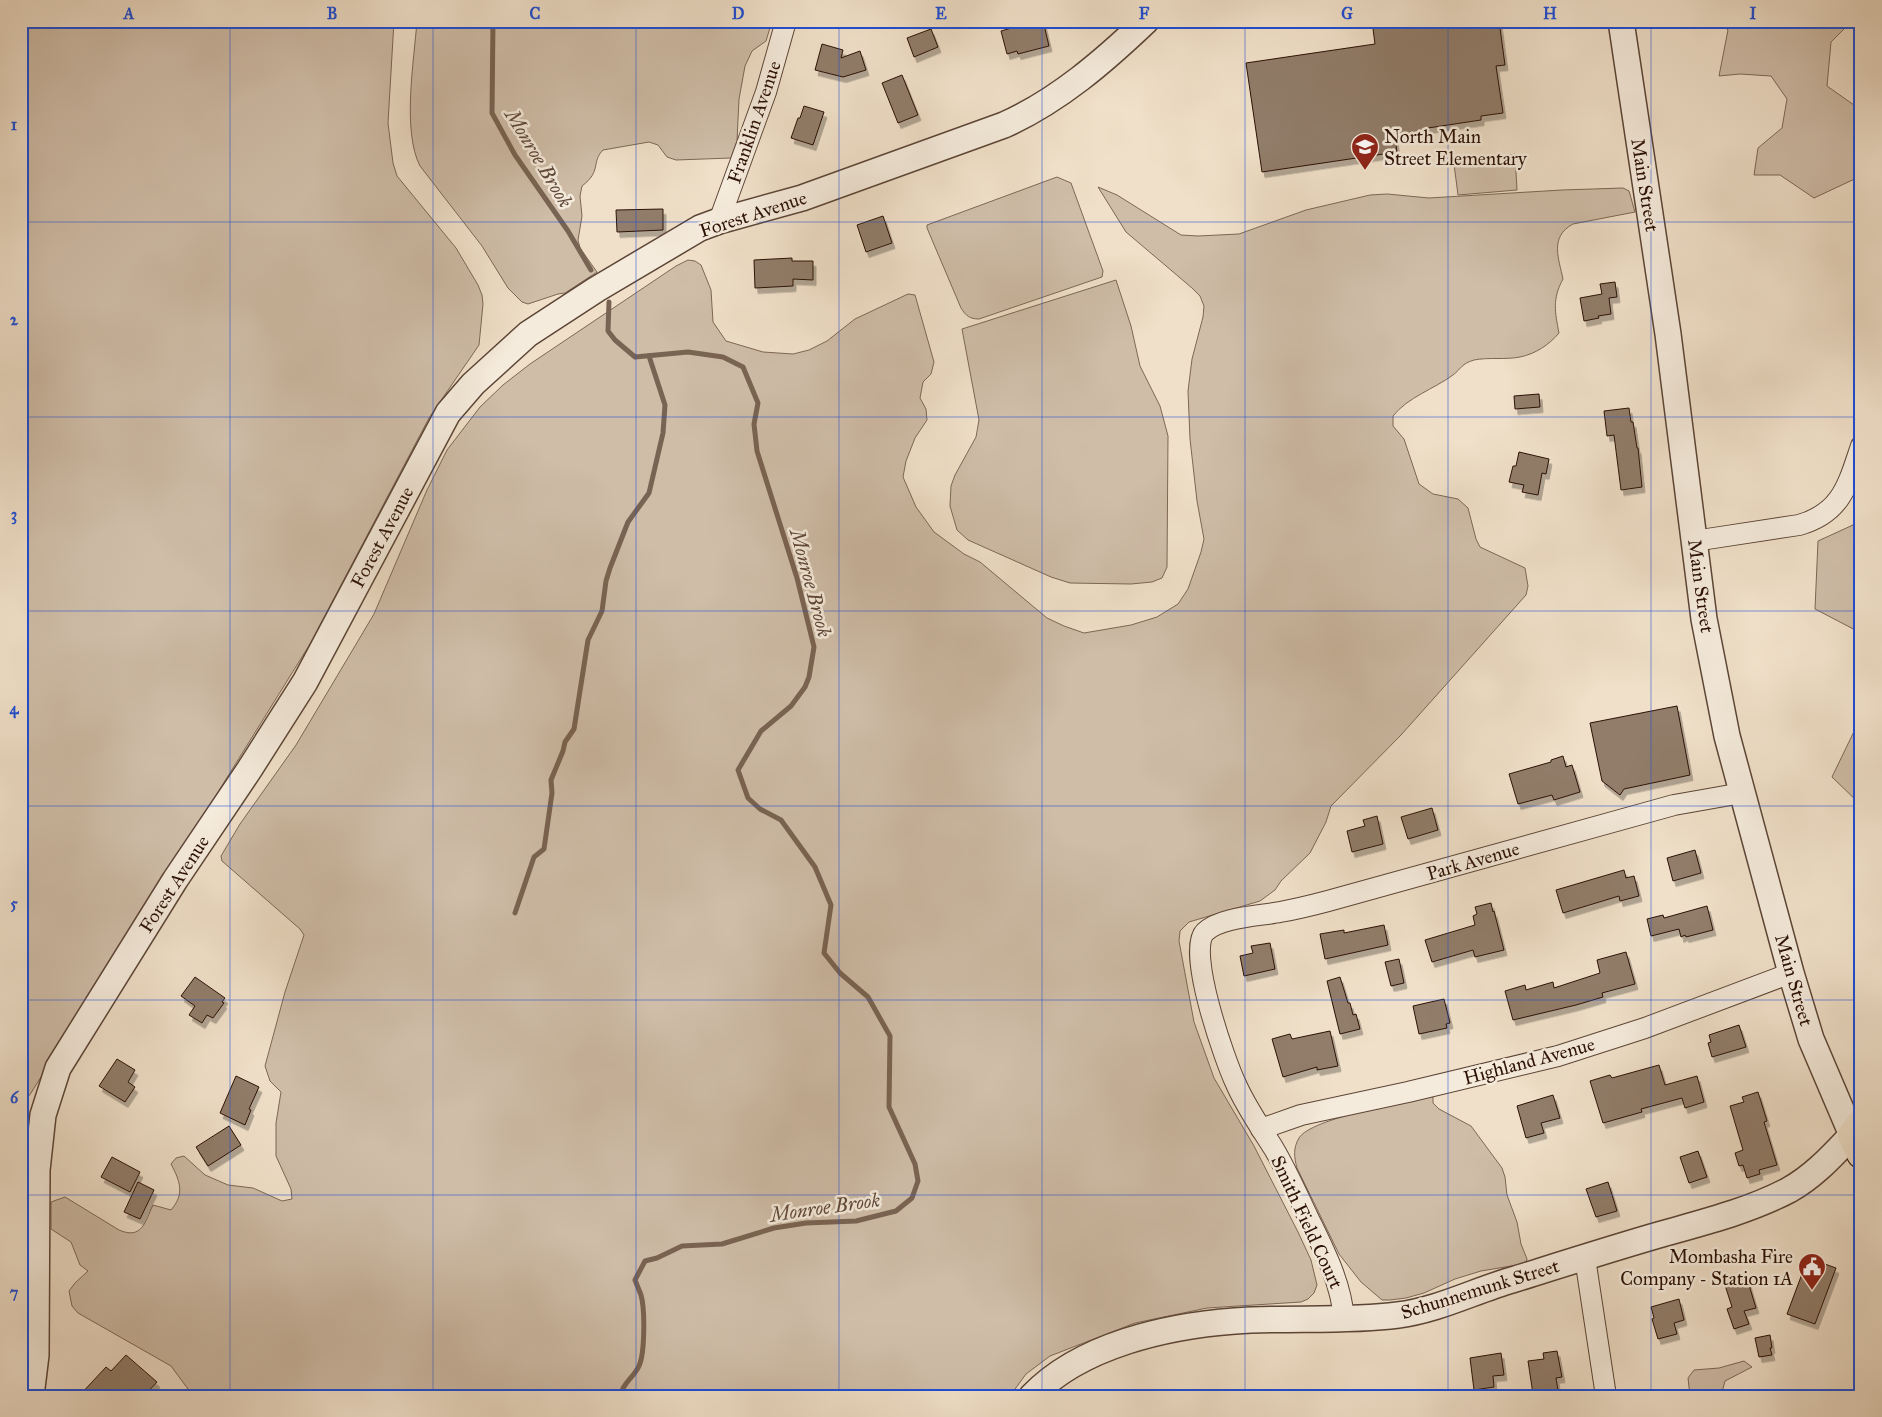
<svg xmlns="http://www.w3.org/2000/svg" width="1882" height="1417" font-family="'IM FELL Great Primer',serif">
	<defs>
		<filter id="shadow"><feDropShadow dx="3" dy="5.5" stdDeviation="0" flood-color="#0004"/></filter>
	</defs>
	<rect width="100%" height="100%" fill="#f0e0c9"/>
	<filter id="stains"><feTurbulence type="fractalNoise" baseFrequency=".004" numOctaves="4"/><feColorMatrix values="0 0 0 0 .2 0 0 0 0 .09 0 0 0 0 .02 0 0 0 .5 -.17"/></filter>
	<radialGradient id="worn" r=".72"><stop offset=".6" stop-color="#630" stop-opacity="0"/><stop offset="1" stop-color="#630" stop-opacity=".3"/></radialGradient>
	<g fill="#cfbda8" stroke="#7d6756">
		<path d="M21,21H394L388,123L393,163L397,176L456,248L478,285L482,295L483,304L479,345L429,418L310,644L31,1093L21,1106Z"/>
		<path d="M417,21H772L766,41L752,51L745,66L739,99L737,141L731,158L676,160L667,157L658,145L649,142L603,150C591,162 602,171 582,186L580,196L582,216L578,240L580,248L597,272L565,293L558,294L528,304L522,302L508,288L482,246L420,166C402,131 414,61 417,21Z"/>
		<path d="M1718,21H1852L1831,42L1827,86L1861,110V176L1814,198L1780,175H1754L1758,148L1782,128L1787,99L1771,76L1740,74L1719,76L1728,30Z"/>
		<path d="M1515,154L1517,190L1458,195L1454,164Z"/>
		<path d="M1057,177L1071,183L1103,271L1102,277L979,319C970,319 966,316 961,308L927,228V225Z"/>
		<path d="M1098,187L1117,195L1181,235L1198,236L1239,234L1306,210L1370,195L1387,194L1429,198L1562,190L1623,188L1629,191L1635,212L1573,224C1549,237 1559,259 1563,279C1552,299 1555,312 1559,333C1549,345 1535,354 1520,357C1505,360 1489,357 1474,360C1461,364 1462,368 1453,375C1434,389 1408,397 1393,416V426L1404,439L1419,484L1433,494L1458,499L1468,508L1476,539L1480,547L1525,568L1528,586L1526,595L1401,735L1331,806L1326,822L1310,853L1281,881L1275,890L1260,901L1189,922L1180,931L1179,941L1194,1022L1214,1078L1254,1146L1298,1232L1311,1260L1317,1285L1314,1293L1308,1299L1301,1302L1207,1308L1135,1323L1050,1356L1026,1374L1010,1396H203L188,1389L171,1366L78,1313L72,1306L69,1291L75,1283L88,1271L80,1265L71,1242L51,1229V1202L65,1197L119,1230C142,1240 145,1222 153,1205L171,1210C185,1194 180,1181 171,1164L176,1158L184,1156L205,1175L228,1185L253,1188L282,1201L292,1199L291,1189L276,1156V1123L281,1092L270,1081L265,1066L285,992L304,935L300,929L222,861L221,856L240,824L296,745L374,614L427,490L447,450L480,407L503,385L530,364L676,266L688,260L695,261L701,265L711,290L713,322L726,341L763,352L793,354L809,350L827,341L855,319L908,294L915,295L934,362L931,374L923,382L920,398L926,409L927,420L915,438L906,461L903,477L916,507L934,532L964,554L980,562L1047,618L1064,626L1084,633L1131,625L1157,617L1178,604L1188,589L1201,552L1204,539L1197,501L1190,439L1188,391L1192,359L1203,317L1204,306L1200,296L1192,288L1126,232Z"/>
		<path d="M1116,280L1131,326L1140,366L1160,406L1168,436L1167,567L1162,578L1152,582L1131,584L1070,583L1051,577L968,540L957,530L950,506L951,486L955,475L976,437L979,420L962,329Z"/>
		<path d="M1861,506V633L1815,609L1818,541L1853,525Z"/>
		<path d="M1861,717V805L1832,777Z"/>
		<path d="M1433,1096V1103L1439,1109L1471,1126L1502,1168L1505,1177L1507,1195L1517,1222L1521,1244L1527,1259L1526,1263L1523,1264L1481,1271L1455,1279L1424,1293L1406,1298L1390,1300H1382L1361,1282L1339,1254L1297,1168C1294,1157 1293,1148 1299,1138C1311,1118 1407,1102 1433,1096Z"/>
		<path d="M1744,1361L1752,1367L1725,1381L1721,1396H1690L1688,1378L1694,1370L1719,1368Z"/>
	</g>
	<g fill="none" stroke-linecap="round" stroke-linejoin="round">
		<g stroke="#796352" stroke-width="5">
			<path d="M493,21L492,113L515,155L568,231L591,270"/>
			<path d="M609,302L608,331L615,340L635,357L688,352L723,357L743,367L758,403L754,424L757,451L797,578L814,647L809,677L805,687L791,706L761,731L738,770L748,798L760,809L781,820L815,867L831,905L824,953L840,973L868,997L890,1036L889,1107L915,1164L918,1181L912,1198L896,1211L856,1221L806,1223L774,1228L722,1244L682,1246L657,1258L645,1261L635,1280C637,1285 639,1290 641,1295C645,1309 645,1353 639,1366C634,1377 622,1384 620,1396"/>
			<path d="M515,913L534,857L544,849L552,793L551,780L563,751L565,742L574,729L588,640L602,611L606,581L610,568L628,522L649,493L663,433L665,405L649,356"/>
		</g>
	</g>
	<g fill="#917d6b" stroke="#2b1105" filter="url(#shadow)">
		<path d="M1036,21H1043L1049,46L1018,54L1017,51L1007,54L1001,31Z"/>
		<path d="M1372,21H1499L1505,65L1496,66L1503,113L1481,116V120L1428,128V132L1395,137L1397,152L1262,172L1246,63L1375,44Z"/>
		<path d="M931,29L938,47L914,57L907,38Z"/>
		<path d="M822,44L843,50L841,58L860,51L866,70L843,77L815,70Z"/>
		<path d="M902,75L918,115L898,123L882,83Z"/>
		<path d="M804,106L824,112L813,145L791,138L798,118H800Z"/>
		<path d="M663,209V230L617,232L616,210Z"/>
		<path d="M883,216L892,243L866,252L857,225Z"/>
		<path d="M792,258V261H813V280L793,279V286L755,288L754,260Z"/>
		<path d="M1615,282L1617,297L1609,298L1611,314L1598,316L1599,318L1584,321L1580,298L1602,294L1600,284Z"/>
		<path d="M1539,394L1540,407L1515,409L1514,396Z"/>
		<path d="M1629,408L1631,422H1633L1637,448H1638L1642,487L1621,490L1614,435L1607,436L1604,411Z"/>
		<path d="M1519,452L1549,459L1546,474L1542,473L1538,495L1522,492L1524,485L1509,482L1513,466H1516Z"/>
		<path d="M1677,706L1690,775L1624,789L1620,795L1602,781L1590,723Z"/>
		<path d="M1563,756L1566,767L1572,765L1580,792L1554,800L1552,795L1518,804L1509,774L1551,762V760Z"/>
		<path d="M1432,808L1438,830L1408,839L1401,817Z"/>
		<path d="M1377,816L1383,844L1352,852L1347,831L1365,826L1363,820Z"/>
		<path d="M1695,850L1701,873L1673,881L1667,858Z"/>
		<path d="M1624,870L1626,878L1634,876L1639,896L1620,901L1619,896L1563,913L1556,890Z"/>
		<path d="M1491,903L1493,912L1494,911L1504,950L1475,957L1473,950L1432,962L1425,940L1475,925L1473,916L1477,914L1475,907Z"/>
		<path d="M1707,906L1713,930L1686,937L1685,935L1681,937L1679,929L1651,936L1647,919L1663,915L1664,918Z"/>
		<path d="M1384,925L1388,945L1325,959L1320,934L1344,930V933Z"/>
		<path d="M1270,943L1275,969L1244,976L1240,956L1253,953L1251,946Z"/>
		<path d="M1626,952L1635,984L1602,993L1603,997L1576,1005L1513,1020L1505,991L1525,985L1526,990L1553,982L1554,988L1600,973L1597,960Z"/>
		<path d="M1399,959L1404,983L1391,986L1385,962Z"/>
		<path d="M195,977L225,998L222,1002L224,1003L213,1018L207,1015L202,1023L189,1015L195,1006L181,996Z"/>
		<path d="M1340,977L1348,1003H1350L1353,1015L1356,1014L1360,1029L1340,1034L1327,981Z"/>
		<path d="M1444,999L1450,1023L1446,1024L1447,1028L1419,1034L1413,1006Z"/>
		<path d="M1739,1025L1746,1047L1712,1057L1708,1043L1711,1042L1709,1035Z"/>
		<path d="M1330,1031L1338,1066L1317,1070V1067L1283,1077L1272,1039L1290,1034L1292,1039Z"/>
		<path d="M117,1059L135,1070L128,1082L135,1087L125,1102L99,1086Z"/>
		<path d="M1659,1065L1665,1085L1697,1076L1704,1102L1685,1108L1682,1098L1641,1109L1642,1112L1603,1123L1590,1081L1610,1075L1612,1078Z"/>
		<path d="M236,1076L259,1087L249,1109L251,1110L245,1125L220,1113Z"/>
		<path d="M1758,1092L1767,1121L1764,1122L1777,1165L1759,1170L1760,1174L1747,1178L1743,1165L1739,1166L1735,1153L1743,1150L1730,1106L1744,1102L1742,1097Z"/>
		<path d="M1553,1095L1560,1118L1541,1123L1544,1133L1526,1138L1517,1106Z"/>
		<path d="M229,1126L241,1145L208,1166L196,1147Z"/>
		<path d="M1698,1151L1707,1177L1689,1183L1680,1157Z"/>
		<path d="M112,1157L140,1172L130,1192L101,1177Z"/>
		<path d="M138,1182L154,1190L140,1219L124,1212Z"/>
		<path d="M1608,1182L1617,1211L1596,1217L1586,1189Z"/>
		<path d="M1808,1258L1836,1268L1815,1324L1787,1314Z"/>
		<path d="M1746,1275L1756,1308L1744,1311L1749,1324L1734,1329L1727,1309L1732,1307L1724,1282Z"/>
		<path d="M1679,1299L1684,1320L1674,1323L1677,1334L1658,1339L1652,1319L1654,1318L1651,1307Z"/>
		<path d="M1770,1335L1772,1348H1770L1772,1355L1759,1357L1755,1338Z"/>
		<path d="M1557,1351L1562,1377L1556,1378L1559,1396H1538L1537,1393L1533,1394L1528,1361L1544,1359L1543,1353Z"/>
		<path d="M1501,1353L1504,1375L1493,1376L1494,1387L1474,1390L1470,1358Z"/>
		<path d="M126,1355L157,1382L144,1396H79L106,1367L111,1371Z"/>
	</g>
	<g fill="none" stroke-linecap="round" stroke-linejoin="round">
		<defs>
			<g id="minor">
				<path d="M719,221L766,92L786,21"/>
				<path d="M1694,541L1799,525C1842,513 1848,484 1861,446"/>
				<path d="M1261,1129L1301,1115L1408,1092L1558,1056L1645,1028L1791,973"/>
				<path d="M1585,1258L1606,1396"/>
				<path d="M1344,1319C1341,1282 1324,1250 1308,1217C1297,1194 1287,1171 1274,1149C1261,1128 1246,1107 1236,1084C1225,1061 1186,950 1205,932C1220,917 1260,916 1280,912C1297,909 1313,905 1328,901L1674,805L1742,793"/>
			</g>
			<g id="tertiary">
				<path d="M31,1396L36,1355L37,1170L43,1115L58,1068L175,880L249,770L305,682L448,413L473,384L528,334L597,289L700,228L719,221L802,198L1004,125C1058,101 1104,61 1146,21"/>
				<path d="M1032,1396C1081,1345 1167,1326 1235,1321C1290,1317 1344,1322 1398,1315C1438,1310 1474,1291 1512,1280C1560,1265 1607,1250 1655,1236C1700,1223 1747,1212 1789,1190C1814,1176 1832,1156 1852,1135L1811,1039L1791,973L1727,736L1704,619L1668,334L1621,21"/>
			</g>
			<path id="primary" d="M1861,1123L1852,1135L1861,1154"/>
		</defs>
		<use href="#minor" stroke="#5c4536" stroke-width="22"/>
		<use href="#tertiary" stroke="#5c4536" stroke-width="28"/>
		<use href="#primary" stroke="#2b1105" stroke-width="30"/>
		<use href="#minor" stroke="#f5ebdc" stroke-width="20"/>
		<use href="#tertiary" stroke="#f5ebdc" stroke-width="25"/>
		<use href="#primary" stroke="#f0e0c9" stroke-width="28"/>
	</g>
	<path fill="none" stroke="#1d4ed8" stroke-width="1" stroke-opacity="0.55" d="M230,21V1396M433,21V1396M636,21V1396M839,21V1396M1042,21V1396M1245,21V1396M1448,21V1396M1651,21V1396M21,222H1861M21,417H1861M21,611H1861M21,806H1861M21,1000H1861M21,1195H1861"/>
	<defs>
		<symbol id="school-pin" viewBox="-11 -11 22 30"><path d="M0 17L-7.5 6A9.5 9.5 0 1 1 7.5 6Z" fill="#8f2418" stroke="#f5ebdc"/><path d="M0-5L7-2L0 1L-7-2ZM-4 1L0 2.5L4 1V4Q0 6-4 4Z" fill="#fff"/></symbol>
		<symbol id="civic-pin" viewBox="-11 -11 22 30"><path d="M0 17L-7.5 6A9.5 9.5 0 1 1 7.5 6Z" fill="#8f2418" stroke="#f5ebdc"/><path d="M-.6-6.5H3V-4.5H.6V-3L4-1V1h2V6H-6V1h2V-1L-.6-3ZM-1.2 2.5V6h2.4V2.5Z" fill="#fff"/></symbol>
	</defs>
	<g fill-rule="evenodd">
		<use href="#school-pin" x="1349" y="131" width="32" height="43"/>
		<use href="#civic-pin" x="1796" y="1251" width="32" height="43"/>
	</g>
	<g text-anchor="middle" dominant-baseline="central" stroke-width="5" stroke-linejoin="round" paint-order="stroke">
		<g font-size="19" fill="#2b1105" stroke="#f5ebdc">
			<text transform="translate(754 122) rotate(-71)">Franklin Avenue</text>
			<text transform="translate(1645 185) rotate(81)">Main Street</text>
			<text transform="translate(753 214) rotate(-18)">Forest Avenue</text>
			<text transform="translate(382 537) rotate(-62)">Forest Avenue</text>
			<text transform="translate(1701 586) rotate(82)">Main Street</text>
			<text transform="translate(1473 861) rotate(-16)">Park Avenue</text>
			<text transform="translate(174 884) rotate(-57)">Forest Avenue</text>
			<text transform="translate(1794 980) rotate(74)">Main Street</text>
			<text transform="translate(1529 1061) rotate(-15)">Highland Avenue</text>
			<text transform="translate(1307 1222) rotate(65)">Smith Field Court</text>
			<text transform="translate(1480 1289) rotate(-17)">Schunnemunk Street</text>
		</g>
		<g font-size="19" fill="#2b1105" stroke="#f5ebdc" text-anchor="start">
			<text x="1384" y="136">North Main<tspan x="1384" dy="22">Street Elementary</tspan></text>
			<text x="1793" y="1256" text-anchor="end">Mombasha Fire<tspan x="1793" dy="22">Company - Station 1A</tspan></text>
		</g>
		<g font-size="20" font-style="italic" fill="#5f4839" stroke="#f5ebdc">
			<text transform="translate(539 158) rotate(59)">Monroe Brook</text>
			<text transform="translate(811 583) rotate(75)">Monroe Brook</text>
			<text transform="translate(825 1207) rotate(-8)">Monroe Brook</text>
		</g>
	</g>
	<rect width="1882" height="1417" fill="none" stroke="#f0e0c9" stroke-width="55"/>
	<rect x="28" y="28" width="1826" height="1362" fill="none" stroke="#1d4ed8" stroke-width="2"/>
	<g font-size="16" text-anchor="middle" font-weight="bold" fill="#1d4ed8">
		<text x="129" y="19">A</text>
		<text x="332" y="19">B</text>
		<text x="535" y="19">C</text>
		<text x="738" y="19">D</text>
		<text x="941" y="19">E</text>
		<text x="1144" y="19">F</text>
		<text x="1347" y="19">G</text>
		<text x="1550" y="19">H</text>
		<text x="1753" y="19">I</text>
		<text x="14" y="130">1</text>
		<text x="14" y="325">2</text>
		<text x="14" y="520">3</text>
		<text x="14" y="714">4</text>
		<text x="14" y="909">5</text>
		<text x="14" y="1103">6</text>
		<text x="14" y="1298">7</text>
	</g>
	<rect width="100%" height="100%" filter="url(#stains)"/>
	<rect width="100%" height="100%" fill="url(#worn)"/>
</svg>
